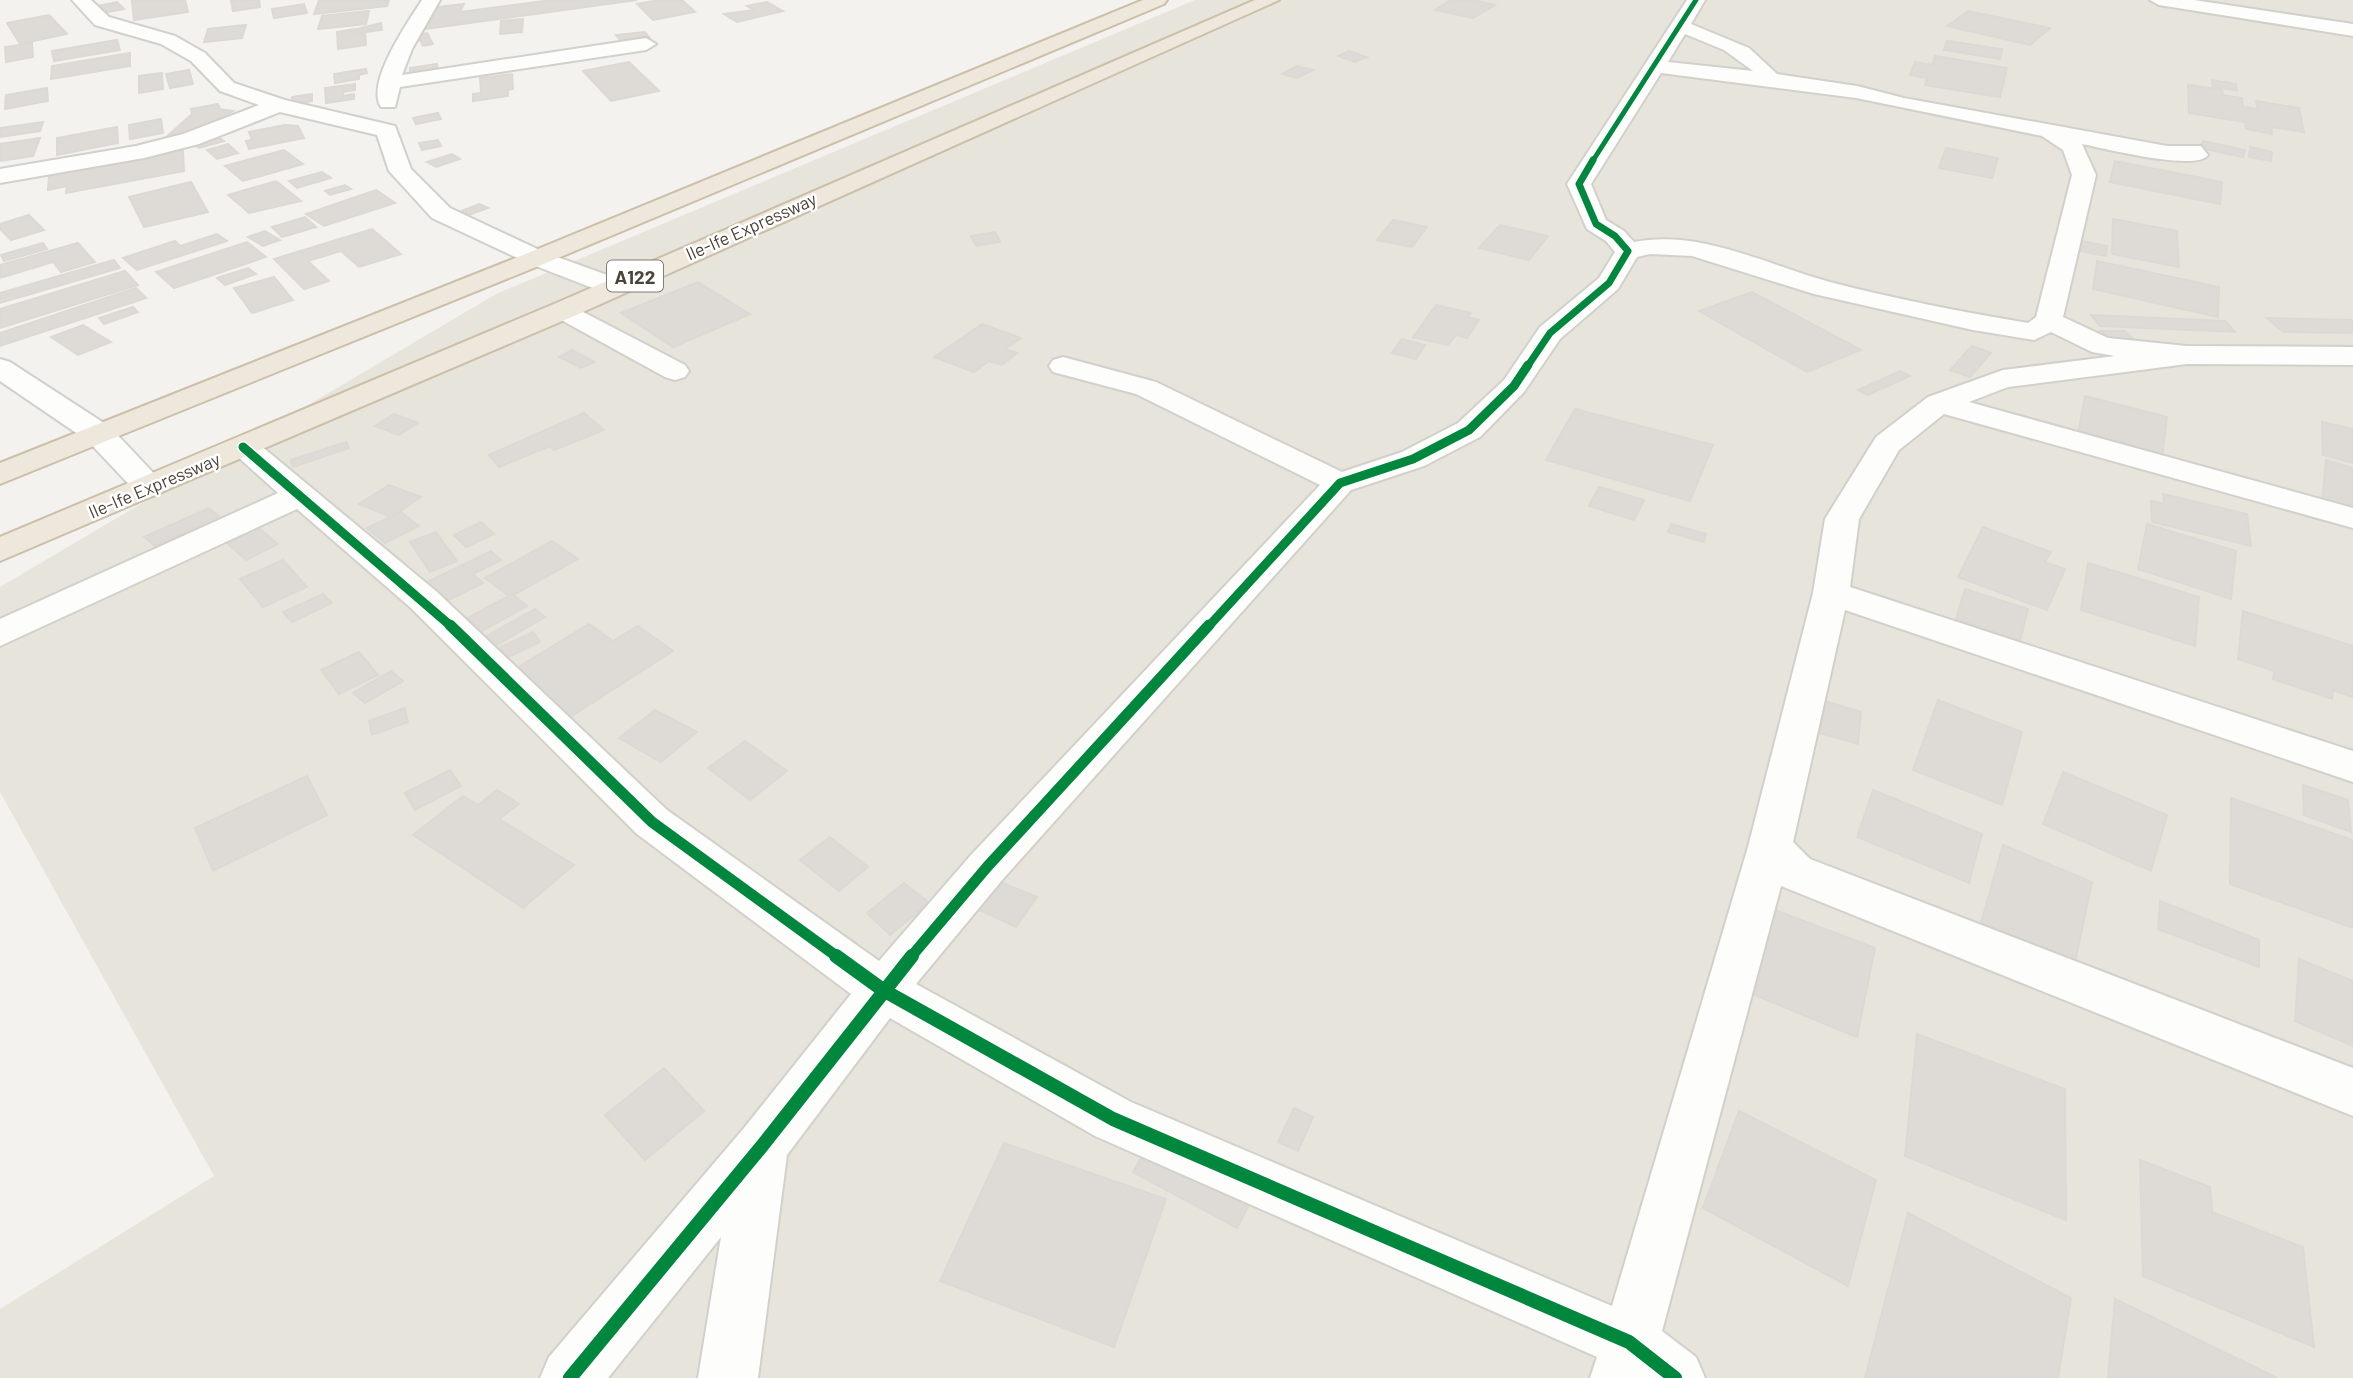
<svg xmlns="http://www.w3.org/2000/svg" width="2353" height="1378" font-family="Barlow,sans-serif">
	<rect width="100%" height="100%" fill="#f4f2ee"/>
	<path fill="#e7e4dc" d="M1195,0H2353V1378H0V1309L214,1176L0,792V587L496,294Z"/>
	<g fill="#dedbd6" stroke="#dcd9d4" stroke-width="2">
		<path d="M185,0L188,12L134,20L132,1Z"/>
		<path d="M231,0H259L260,7L233,11Z"/>
		<path d="M389,0L387,6L314,14L319,1Z"/>
		<path d="M552,0H637L425,29L430,8L464,4L460,12Z"/>
		<path d="M659,0H682L695,12L653,20L637,4Z"/>
		<path d="M1451,0H1473L1495,5L1473,18L1435,10Z"/>
		<path d="M117,2L124,9L104,13L98,6Z"/>
		<path d="M767,2L783,11L737,22L724,14L754,10L747,6Z"/>
		<path d="M304,4L307,13L274,18L272,9Z"/>
		<path d="M369,11L366,24L318,29L322,16Z"/>
		<path d="M1968,11L2050,28L2030,45L1947,26Z"/>
		<path d="M49,15L67,34L20,44L7,23Z"/>
		<path d="M523,19L522,32L500,34L501,21Z"/>
		<path d="M381,23L382,30L357,33V29Z"/>
		<path d="M246,25L242,38L204,42L208,29Z"/>
		<path d="M355,29V34L365,33L366,45L338,49L337,32Z"/>
		<path d="M645,32L649,37L622,42L616,35Z"/>
		<path d="M427,33L433,44L423,46L417,35Z"/>
		<path d="M117,40L120,50L54,61L52,51Z"/>
		<path d="M1947,41L2002,49L2000,59L1944,50Z"/>
		<path d="M32,43L33,57L6,62L5,47Z"/>
		<path d="M1349,51L1367,57L1355,62L1338,56Z"/>
		<path d="M130,53V66L51,79L52,66Z"/>
		<path d="M1935,56L2007,68L2000,97L1925,85L1927,78L1910,75L1915,62L1932,65Z"/>
		<path d="M629,62L659,91L611,101L583,71Z"/>
		<path d="M437,64L438,72L410,76V68Z"/>
		<path d="M1297,66L1313,70L1297,78L1282,74Z"/>
		<path d="M366,69L367,73L359,75V79L335,83L334,74Z"/>
		<path d="M189,70L193,84L170,88L166,74Z"/>
		<path d="M162,73L163,89L139,93V76Z"/>
		<path d="M512,74L513,89L508,90V96L473,101V94L481,93L480,78Z"/>
		<path d="M2212,80L2236,84L2237,90L2213,87Z"/>
		<path d="M355,84V90L343,92V96L354,94V99L326,103L325,88Z"/>
		<path d="M2188,85L2222,90L2223,95L2242,98L2243,107L2258,109L2256,101L2299,108L2304,132L2271,127L2272,134L2246,129L2245,122L2189,113Z"/>
		<path d="M47,88L48,101L5,109L6,95Z"/>
		<path d="M312,94V101L292,105V97Z"/>
		<path d="M218,104L220,109L233,111L181,138L164,139L192,114L191,109Z"/>
		<path d="M438,113L441,119L416,124L413,118Z"/>
		<path d="M161,119L163,133L130,139L129,125Z"/>
		<path d="M43,122L40,131L0,137V128Z"/>
		<path d="M285,125L298,126L304,138L249,149L246,141L252,140L249,132Z"/>
		<path d="M117,127L118,143L57,155V138Z"/>
		<path d="M214,134L224,141L199,148L188,141Z"/>
		<path d="M40,138L33,156L0,161V144Z"/>
		<path d="M438,140L441,146L422,150L419,143Z"/>
		<path d="M2203,141L2245,150L2243,157L2200,148Z"/>
		<path d="M228,144L238,153L217,159L207,150Z"/>
		<path d="M2250,147L2272,152L2271,161L2249,157Z"/>
		<path d="M1946,148L1998,158L1992,178L1939,168Z"/>
		<path d="M284,150L303,164L243,181L225,166Z"/>
		<path d="M183,151L184,171L66,193L67,186L48,190L49,175Z"/>
		<path d="M452,154L460,159L436,167L427,162Z"/>
		<path d="M2115,161L2222,182L2220,204L2110,182Z"/>
		<path d="M322,172L331,178L297,188L289,181Z"/>
		<path d="M276,181L301,201L249,213L228,195Z"/>
		<path d="M191,182L208,212L144,227L129,197Z"/>
		<path d="M345,185L351,189L330,195L325,191Z"/>
		<path d="M376,190L395,203L324,226L306,214Z"/>
		<path d="M479,204L488,208L469,215L461,211Z"/>
		<path d="M29,215L44,230L11,240L0,229V224Z"/>
		<path d="M305,217L316,227L282,237L272,227Z"/>
		<path d="M2113,219L2177,231L2179,267L2112,254Z"/>
		<path d="M1393,220L1427,227L1412,247L1377,240Z"/>
		<path d="M1500,225L1548,236L1529,260L1479,248Z"/>
		<path d="M372,229L401,254L359,267L341,251L308,261L329,281L304,289L274,259Z"/>
		<path d="M265,231L280,240L263,246L248,237Z"/>
		<path d="M995,232L1000,242L976,246L971,236Z"/>
		<path d="M217,234L227,241L137,270L123,258L175,241L180,246Z"/>
		<path d="M2072,239L2107,246L2106,256L2070,249Z"/>
		<path d="M247,242L266,257L174,288L156,272Z"/>
		<path d="M43,243L47,249L4,261L1,255Z"/>
		<path d="M78,243L95,262L61,272L53,262L0,278V265Z"/>
		<path d="M114,260L120,268L0,303V293Z"/>
		<path d="M2097,261L2219,287L2218,317L2093,289Z"/>
		<path d="M248,268L256,274L225,285L217,278Z"/>
		<path d="M125,271L138,285L0,328V309Z"/>
		<path d="M274,277L293,300L252,313L234,288Z"/>
		<path d="M698,282L750,314L673,347L621,313Z"/>
		<path d="M136,288L146,298L0,346V333Z"/>
		<path d="M1752,292L1861,350L1807,372L1699,311Z"/>
		<path d="M1436,305L1471,313L1467,317L1479,320L1467,338L1456,335L1448,345L1413,337Z"/>
		<path d="M133,307L138,312L104,324L99,318Z"/>
		<path d="M2091,315L2225,321L2235,332L2100,326Z"/>
		<path d="M2267,318L2353,320V333L2283,332Z"/>
		<path d="M982,324L1021,338L1005,349L1017,353L1002,365L989,361L974,372L934,357Z"/>
		<path d="M83,325L111,342L78,355L51,337Z"/>
		<path d="M2100,331H2125L2133,339H2108Z"/>
		<path d="M1402,339L1425,345L1416,359L1392,353Z"/>
		<path d="M1972,346L1991,353L1970,377L1950,370Z"/>
		<path d="M572,350L595,362L581,368L559,357Z"/>
		<path d="M1900,371L1910,376L1868,395L1858,390Z"/>
		<path d="M2085,396L2167,417L2162,458L2078,435Z"/>
		<path d="M1575,409L1713,445L1690,501L1546,460Z"/>
		<path d="M584,413L604,430L554,450L550,446L499,467L489,455Z"/>
		<path d="M394,414L418,423L399,435L375,426Z"/>
		<path d="M2322,422L2353,429V463L2323,455Z"/>
		<path d="M346,442L349,448L293,467L291,460Z"/>
		<path d="M2326,460L2353,468V510L2322,501Z"/>
		<path d="M389,485L421,497L391,517L359,504Z"/>
		<path d="M1599,487L1644,500L1634,520L1589,506Z"/>
		<path d="M2163,494L2247,514L2251,546L2152,522L2151,501L2164,504Z"/>
		<path d="M209,508L219,516L155,546L144,537Z"/>
		<path d="M401,512L419,526L385,543L367,528Z"/>
		<path d="M481,522L494,534L466,547L454,535Z"/>
		<path d="M1671,524L1706,534L1704,542L1668,532Z"/>
		<path d="M2147,524L2236,551L2231,599L2138,569Z"/>
		<path d="M1983,527L2051,552L2045,562L2065,569L2047,610L1958,577Z"/>
		<path d="M259,528L278,544L246,560L227,543Z"/>
		<path d="M436,532L457,561L430,572L410,542Z"/>
		<path d="M552,541L578,559L510,597L485,578Z"/>
		<path d="M491,551L501,560L473,574L483,583L441,604L421,585Z"/>
		<path d="M283,560L307,587L263,607L240,579Z"/>
		<path d="M2088,563L2199,597L2195,646L2081,610Z"/>
		<path d="M1965,589L2028,609L2020,641L1956,619Z"/>
		<path d="M323,594L332,603L292,622L283,612Z"/>
		<path d="M512,594L527,606L471,637L455,625Z"/>
		<path d="M535,609L545,617L495,646L485,637Z"/>
		<path d="M2243,611L2353,646V697L2333,690L2332,699L2273,679L2274,671L2238,659Z"/>
		<path d="M589,624L613,641L638,626L673,651L567,719L510,672Z"/>
		<path d="M533,632L540,642L504,659L497,649Z"/>
		<path d="M359,652L378,675L339,694L321,670Z"/>
		<path d="M391,671L403,681L365,703L353,693Z"/>
		<path d="M1938,700L2022,732L2002,805L1913,770Z"/>
		<path d="M1824,701L1861,712L1858,744L1820,733Z"/>
		<path d="M405,708L408,722L372,735L369,721Z"/>
		<path d="M655,710L697,732L661,762L619,738Z"/>
		<path d="M745,741L787,771L750,800L708,768Z"/>
		<path d="M450,770L461,786L415,810L405,793Z"/>
		<path d="M2063,772L2167,815L2151,871L2043,824Z"/>
		<path d="M307,776L327,815L213,871L195,828Z"/>
		<path d="M2303,785L2348,800L2351,832L2304,815Z"/>
		<path d="M497,790L519,804L499,819L574,865L523,908L413,835L463,796L478,805Z"/>
		<path d="M1873,790L1982,834L1969,883L1857,837Z"/>
		<path d="M2231,798L2353,840V928L2230,884Z"/>
		<path d="M830,837L868,867L839,891L800,860Z"/>
		<path d="M2003,845L2092,882L2073,972L1979,930Z"/>
		<path d="M995,880L1037,897L1016,927L975,908Z"/>
		<path d="M904,883L929,903L890,935L867,913Z"/>
		<path d="M2160,901L2259,940V967L2158,929Z"/>
		<path d="M1765,906L1875,948L1857,1037L1742,990Z"/>
		<path d="M2299,959L2353,981V1046L2295,1021Z"/>
		<path d="M1917,1034L2065,1089L2066,1220L1905,1156Z"/>
		<path d="M664,1068L704,1111L645,1160L605,1115Z"/>
		<path d="M1294,1108L1313,1117L1298,1151L1278,1142Z"/>
		<path d="M1739,1111L1876,1180L1848,1286L1703,1208Z"/>
		<path d="M1004,1143L1166,1199L1114,1347L940,1281Z"/>
		<path d="M1147,1148L1250,1203L1237,1228L1133,1172Z"/>
		<path d="M2140,1160L2210,1187L2212,1212L2303,1247L2314,1347L2143,1276Z"/>
		<path d="M1908,1213L2071,1298L2058,1378H1865Z"/>
		<path d="M2115,1299L2277,1378H2108Z"/>
	</g>
	<g fill="none" stroke-linecap="round" stroke-linejoin="round">
		<defs>
			<g id="minor">
				<path d="M72,0H91L109,17L175,36L205,53L234,83L285,100L395,126L411,169L450,208L546,253L621,280L625,286L621,292H603L528,263L432,218L389,171L377,135L280,112L199,144L144,158L0,183V169L136,146L183,134L259,105L220,91L191,61L161,44L95,25Z"/>
				<path d="M422,0H440L412,49L402,75L646,38L656,44L646,50L400,87L395,107H381C365,83 408,22 422,0Z"/>
				<path d="M1687,0H1705L1691,24L1749,48L1777,74L1857,86L1904,98L2167,146H2201L2208,155C2197,172 2103,148 2082,144L2096,175L2063,317L2108,338L2187,346L2353,347V365L2187,364L2008,387L1969,402L2353,508V528L1944,414L1899,450L1859,519L1850,587L2353,751V782L1845,610L1793,842L1810,859L2353,1068V1116L1781,886L1662,1331L1696,1357L1705,1378H1590L1597,1357L1095,1136L890,1018L787,1155L758,1378H698L721,1237L608,1378H540L549,1357L744,1128L851,994L637,834L411,608L297,509L0,646V619L278,493L227,447L232,440L243,438L254,440L437,592L667,810L879,961L971,855L1320,485L1136,394L1053,372L1049,366L1053,360L1063,357L1156,382L1342,472L1402,452L1458,423L1504,380L1540,327L1599,278L1615,252L1606,241L1587,229L1567,184ZM1685,34L1724,50L1753,71L1668,62ZM1661,73L1856,98L2042,136L2063,150L2072,175L2036,317L2028,323C1962,312 1895,299 1830,282C1767,265 1701,229 1634,242L1624,231L1606,220L1591,184ZM1650,254L1692,256L1814,294L1973,330L2034,340L2051,332L2092,352L2115,356L2003,370L1928,397L1876,437L1825,519L1813,593L1748,847L1612,1306L1131,1102L916,984L1003,879L1351,490L1424,466L1480,437L1524,392L1560,339L1618,289L1637,257Z"/>
				<path d="M2150,0H2194L2353,24V36L2159,5Z"/>
				<path d="M564,302L685,365L689,371L685,377L675,380L665,377L554,316L550,310L554,304Z"/>
				<path d="M0,359L10,362L110,427L160,480L165,487L160,494L149,497L138,494L88,441L0,381Z"/>
			</g>
			<g id="highway">
				<path d="M1143,0H1167L1164,4L546,263L0,484V463L528,253Z"/>
				<path d="M1255,0H1279L574,316L0,561V537L554,304Z"/>
			</g>
		</defs>
		<use href="#minor" stroke="#d2d0cb" stroke-width="4"/>
		<use href="#highway" stroke="#ccbfa9" stroke-width="4"/>
		<use href="#minor" fill="#fdfdfc" fill-rule="evenodd"/>
		<use href="#highway" fill="#ede8db" fill-rule="evenodd"/>
		<defs>
			<path id="cycleway-far4" d="M1592,162L1696,0"/>
			<path id="cycleway-far3" d="M1527,367L1550,333L1609,283L1628,251L1615,236L1596,224L1579,184L1593,160"/>
			<g id="cycleway-far2">
				<path d="M243,447L452,627"/>
				<path d="M1208,627L1340,483L1413,459L1469,430L1514,386L1528,365"/>
			</g>
			<g id="cycleway-far1">
				<path d="M450,625L652,822L839,958"/>
				<path d="M910,958L987,867L1209,625"/>
			</g>
			<g id="cycleway">
				<path d="M836,956L883,990L1113,1119L1629,1342L1675,1378"/>
				<path d="M570,1378L762,1146L912,956"/>
			</g>
		</defs>
		<use href="#cycleway-far4" stroke="#fff" stroke-width="8"/>
		<use href="#cycleway-far3" stroke="#fff" stroke-width="10"/>
		<use href="#cycleway-far2" stroke="#fff" stroke-width="12"/>
		<use href="#cycleway-far1" stroke="#fff" stroke-width="16"/>
		<use href="#cycleway" stroke="#fff" stroke-width="18"/>
		<use href="#cycleway-far4" stroke="#00873e" stroke-width="5"/>
		<use href="#cycleway-far3" stroke="#00873e" stroke-width="7"/>
		<use href="#cycleway-far2" stroke="#00873e" stroke-width="9"/>
		<use href="#cycleway-far1" stroke="#00873e" stroke-width="11"/>
		<use href="#cycleway" stroke="#00873e" stroke-width="14"/>
	</g>
	<g text-anchor="middle" dominant-baseline="central" stroke-width="5" stroke-linejoin="round" paint-order="stroke">
		<g font-size="18" fill="#4b4439" stroke="#fff">
			<text transform="translate(751 226) rotate(-24)">Ile-Ife Expressway</text>
			<text transform="translate(154 485) rotate(-23)">Ile-Ife Expressway</text>
		</g>
		<rect fill="#fff" stroke="#817c74" stroke-width="2" x="607" y="260.5" width="56" height="31" rx="5"/>
		<g font-size="19" font-weight="bold" fill="#4b4439">
			<text x="635" y="276">A122</text>
		</g>
	</g>
</svg>
